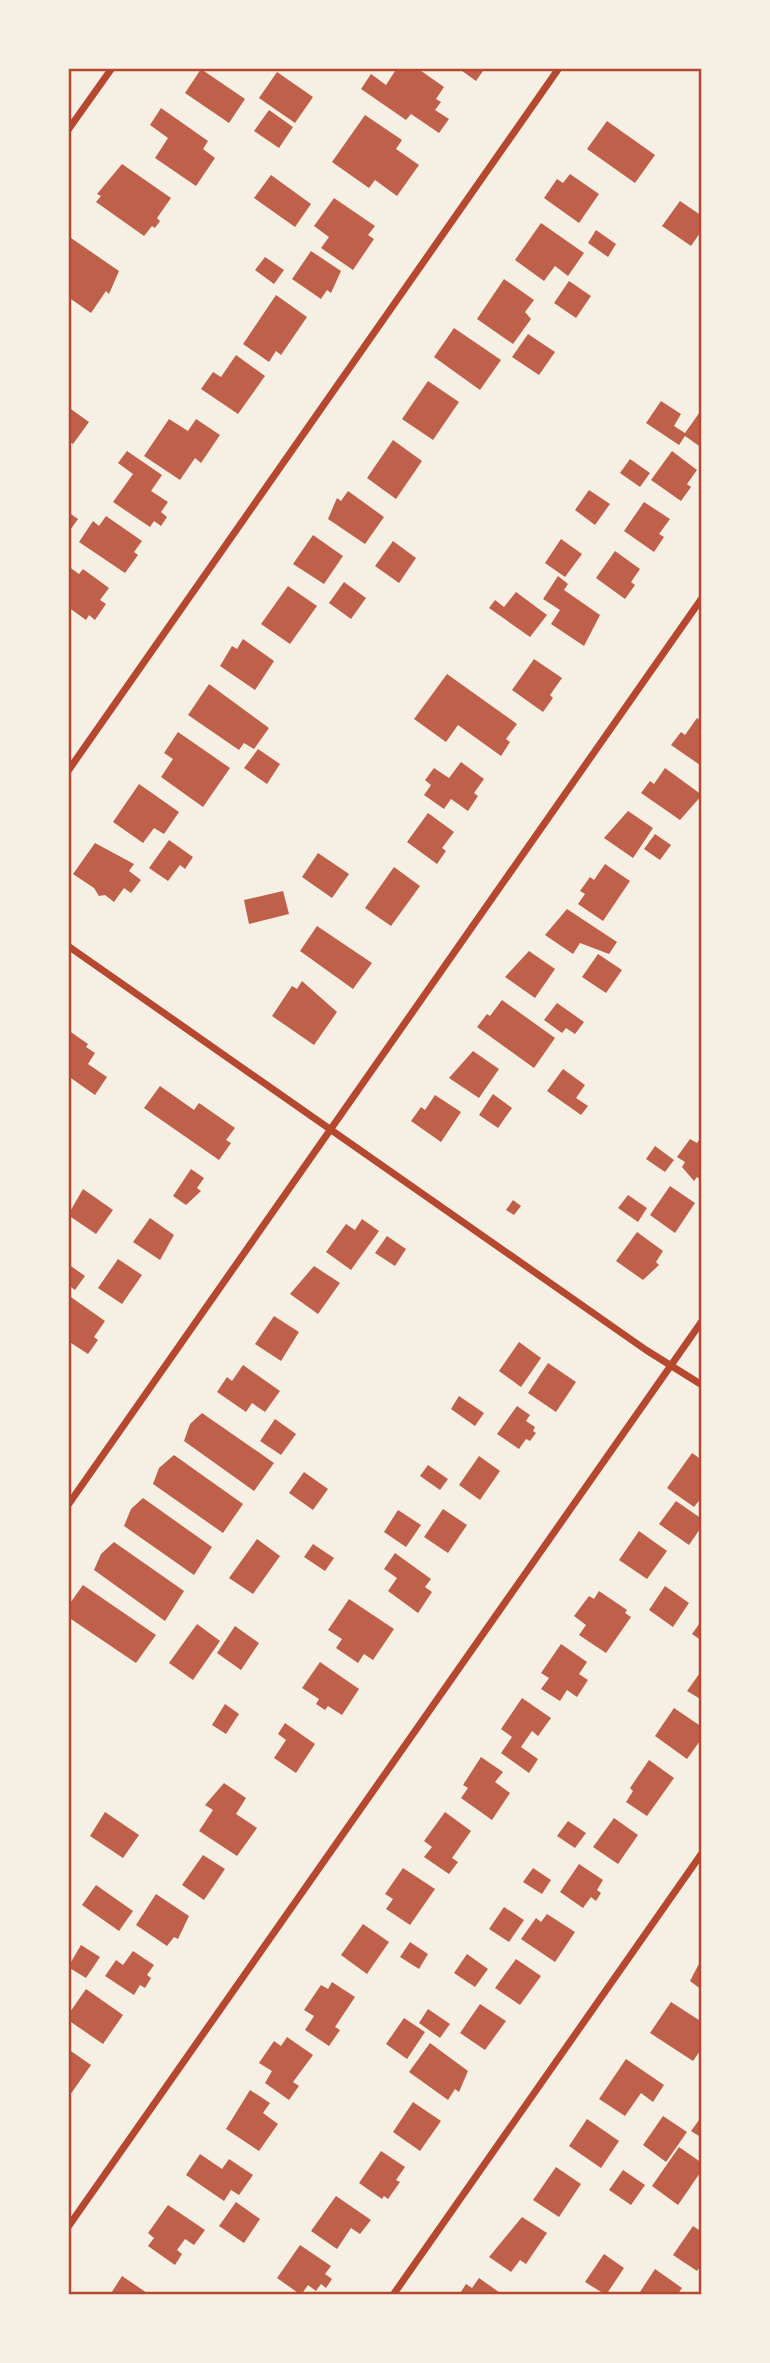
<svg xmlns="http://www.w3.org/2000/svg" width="770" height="2363" font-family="Jost,sans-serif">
	<rect width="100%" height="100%" fill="#f6efe4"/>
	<g fill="#bf614a">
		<path d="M397,68H417L444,87L436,99L441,102L435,110L449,119L439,133L411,114L406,120L361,89L371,74L386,85Z"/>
		<path d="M458,68H485L476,81Z"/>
		<path d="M201,69L245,99L229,123L185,93Z"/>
		<path d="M277,72L313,97L295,123L259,98Z"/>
		<path d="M161,108L208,141L203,149L215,158L196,186L155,158L168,138L150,125Z"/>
		<path d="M269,110L293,127L279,148L254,131Z"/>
		<path d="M365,115L402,140L396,149L419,165L397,196L375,180L369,188L332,162Z"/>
		<path d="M607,121L655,155L635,183L587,149Z"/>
		<path d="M122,164L171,198L157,218L160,221L155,228L152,226L144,236L96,202L101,196L97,194Z"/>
		<path d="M570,174L599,194L579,223L544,198L557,179L563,183Z"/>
		<path d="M271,175L311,204L295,227L254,198Z"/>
		<path d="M334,198L375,226L368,235L374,239L353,270L321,248L329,237L314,226Z"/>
		<path d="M680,201L702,216V230L691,246L662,226Z"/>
		<path d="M541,223L584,253L568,276L555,266L544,281L515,260Z"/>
		<path d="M596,230L616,244L608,257L588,243Z"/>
		<path d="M71,238L119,271L109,294L106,291L91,313L68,297Z"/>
		<path d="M311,251L341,271L331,293L327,290L321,299L292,279Z"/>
		<path d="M265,257L284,270L274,284L255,270Z"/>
		<path d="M504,279L534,300L525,312L531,319L513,344L477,319Z"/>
		<path d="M569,281L591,296L576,318L554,303Z"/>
		<path d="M276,295L307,317L281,355L276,351L269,362L243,344Z"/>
		<path d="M454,328L501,360L480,390L434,357Z"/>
		<path d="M528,334L555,352L539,375L512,357Z"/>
		<path d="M236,355L265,376L238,414L201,389L213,372L221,377Z"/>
		<path d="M428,381L459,402L433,440L402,419Z"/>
		<path d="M661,401L681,414L674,426L685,433L702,409V448L685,436L679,445L646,423Z"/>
		<path d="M68,407L89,422L73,444L68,441Z"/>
		<path d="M169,419L188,431L196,419L220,435L201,463L195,458L180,480L144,456Z"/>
		<path d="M393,440L422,461L396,499L367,478Z"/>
		<path d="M127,451L162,475L151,491L168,502L161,512L167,517L161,526L154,521L150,527L113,502L133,474L118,463Z"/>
		<path d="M672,451L697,470L687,484L691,487L681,501L651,480Z"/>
		<path d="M630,459L650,473L640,487L620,473Z"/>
		<path d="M589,490L610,504L595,525L575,510Z"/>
		<path d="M348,491L384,517L365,544L328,519L337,498L341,501Z"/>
		<path d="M644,502L670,519L659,534L664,537L654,552L624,531Z"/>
		<path d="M68,512L78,519L68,533Z"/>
		<path d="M106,516L142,541L134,552L138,555L125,573L79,542L93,521L99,526Z"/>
		<path d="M313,535L343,556L324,584L293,564Z"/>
		<path d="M561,539L582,554L565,577L545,563Z"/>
		<path d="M393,541L416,558L399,583L375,566Z"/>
		<path d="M615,551L640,569L631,582L635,585L625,599L596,578Z"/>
		<path d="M68,566L79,574L83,569L109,588L100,600L106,604L95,620L89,615L86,620L68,607Z"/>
		<path d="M558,576L568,584L564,590L600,615L584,646L551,624L560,610L543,599Z"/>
		<path d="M344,582L366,598L351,619L329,603Z"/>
		<path d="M288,586L317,606L290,644L261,624Z"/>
		<path d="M516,592L547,615L530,637L489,608L495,600L504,607Z"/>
		<path d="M243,639L274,661L255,690L220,666L232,646L237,649Z"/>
		<path d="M534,659L562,678L550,695L553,698L543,712L512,690Z"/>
		<path d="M447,674L517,724L506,739L510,742L501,756L458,725L446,742L414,719Z"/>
		<path d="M209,684L269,728L254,749L244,743L239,750L188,715Z"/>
		<path d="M697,718L702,722L700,765L671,745L681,732L685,735Z"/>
		<path d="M178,732L230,768L203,807L161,777L173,759L164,753Z"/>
		<path d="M258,749L280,764L267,784L244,768Z"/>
		<path d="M461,762L484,779L474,793L478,796L468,811L451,799L444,809L424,795L431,785L425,780L434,768L449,778Z"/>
		<path d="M665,768L702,795L680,820L641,793L650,781L654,784Z"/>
		<path d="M139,784L179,812L164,834L154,828L143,843L113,822Z"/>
		<path d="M628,811L653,828L633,858L604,838Z"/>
		<path d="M428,813L454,832L442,848L446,851L437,864L407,842Z"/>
		<path d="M655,834L671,845L660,860L644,849Z"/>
		<path d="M169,840L193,857L185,869L180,865L168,881L149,868Z"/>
		<path d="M95,843L134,864L129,871L141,880L131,893L124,888L114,902L105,895L99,896L94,888L73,874Z"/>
		<path d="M318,853L349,874L332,898L302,877Z"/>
		<path d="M605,864L630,881L603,921L578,904L585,894L580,891L590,877L594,880Z"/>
		<path d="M394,867L420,886L391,926L365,908Z"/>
		<path d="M283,891L289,914L249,924L244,900Z"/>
		<path d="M567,909L617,942L609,954L580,943L573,954L545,935Z"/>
		<path d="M317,926L372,963L353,989L300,951Z"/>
		<path d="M529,951L555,969L535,998L505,977Z"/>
		<path d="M598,954L622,970L606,993L582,977Z"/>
		<path d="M302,981L337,1012L314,1045L272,1016L292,986L297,989Z"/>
		<path d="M502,1000L555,1038L534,1068L477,1027L487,1014L490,1016Z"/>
		<path d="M557,1003L584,1022L575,1034L566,1028L562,1033L544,1020Z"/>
		<path d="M68,1030L88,1044L86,1047L95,1053L88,1064L107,1077L95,1095L68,1076Z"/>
		<path d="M473,1051L499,1069L479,1098L449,1078Z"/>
		<path d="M563,1069L585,1085L576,1098L588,1106L581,1115L547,1091Z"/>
		<path d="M160,1086L194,1110L199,1103L235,1128L226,1140L231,1143L219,1160L144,1108Z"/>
		<path d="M493,1094L512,1108L498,1128L479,1115Z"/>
		<path d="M435,1095L461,1112L441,1142L411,1121L421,1107L425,1110Z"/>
		<path d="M702,1136V1181L697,1177L694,1181L682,1167L685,1162L677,1157L690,1139L697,1143Z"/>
		<path d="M655,1146L674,1160L665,1172L646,1159Z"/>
		<path d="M191,1169L204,1178L197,1188L201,1191L186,1205L173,1196Z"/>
		<path d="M670,1186L695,1203L675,1233L650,1215Z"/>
		<path d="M83,1189L113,1210L96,1234L68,1215Z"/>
		<path d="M628,1195L647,1208L638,1222L618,1208Z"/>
		<path d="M513,1200L521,1206L514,1215L506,1210Z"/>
		<path d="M150,1218L174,1235L160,1260L133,1242Z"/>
		<path d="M362,1219L379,1231L351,1270L326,1252L346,1224L355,1230Z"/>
		<path d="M637,1232L663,1251L656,1262L659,1265L643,1280L616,1261Z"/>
		<path d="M387,1236L406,1249L395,1266L375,1253Z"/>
		<path d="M118,1259L142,1275L122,1304L98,1288Z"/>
		<path d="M68,1264L85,1276L75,1290L68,1285Z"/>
		<path d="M314,1266L340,1283L318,1314L290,1294Z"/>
		<path d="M68,1295L105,1321L94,1337L98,1340L88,1354L68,1341Z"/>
		<path d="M274,1316L299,1332L281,1361L255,1344Z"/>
		<path d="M519,1342L541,1358L521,1387L499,1371Z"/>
		<path d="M548,1363L576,1382L556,1412L528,1393Z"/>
		<path d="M243,1365L280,1391L265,1412L252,1403L246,1412L217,1392L227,1377L232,1381Z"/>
		<path d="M459,1396L484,1413L475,1426L451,1409Z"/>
		<path d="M517,1406L530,1415L526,1421L535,1427L533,1431L536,1433L530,1441L526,1439L519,1449L497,1434Z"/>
		<path d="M202,1413L274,1463L254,1491L184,1441L190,1424Z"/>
		<path d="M275,1419L296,1434L281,1455L260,1441Z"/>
		<path d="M692,1453L702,1460V1497L694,1507L667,1488Z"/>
		<path d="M174,1455L243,1504L223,1533L153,1484L159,1468Z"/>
		<path d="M479,1456L500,1471L480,1500L459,1485Z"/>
		<path d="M428,1465L448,1479L440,1490L420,1476Z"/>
		<path d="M304,1472L328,1489L313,1510L289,1493Z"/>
		<path d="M143,1498L212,1547L194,1575L124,1526L131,1509Z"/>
		<path d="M676,1501L702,1519V1526L689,1545L659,1524Z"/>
		<path d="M443,1509L467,1525L448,1553L424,1537Z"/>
		<path d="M398,1510L421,1525L406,1547L384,1532Z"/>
		<path d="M639,1531L667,1551L647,1579L619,1560Z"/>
		<path d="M257,1539L280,1556L253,1594L229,1578Z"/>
		<path d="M114,1542L184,1591L165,1621L94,1570L101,1554Z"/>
		<path d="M313,1544L334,1558L325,1571L304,1557Z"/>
		<path d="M395,1553L431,1579L425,1587L432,1592L418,1613L388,1591L397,1578L384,1569Z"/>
		<path d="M83,1585L156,1635L136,1663L68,1617V1606Z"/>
		<path d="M665,1586L689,1603L673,1627L649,1610Z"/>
		<path d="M599,1591L627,1610L625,1613L631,1617L606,1653L579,1635L586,1625L574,1616L589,1596L594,1599Z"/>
		<path d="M349,1599L394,1629L373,1660L364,1654L358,1663L336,1648L342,1639L328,1630Z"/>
		<path d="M702,1620V1641L692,1634Z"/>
		<path d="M197,1624L220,1641L193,1680L169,1663Z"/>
		<path d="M235,1626L259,1643L241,1670L217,1653Z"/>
		<path d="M561,1644L587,1662L579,1674L588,1680L577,1697L567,1690L560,1701L541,1689L549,1678L541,1673Z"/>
		<path d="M320,1662L359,1689L342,1715L328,1706L325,1710L316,1704L319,1699L302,1688Z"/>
		<path d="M702,1670V1700L687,1691Z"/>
		<path d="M522,1698L551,1718L538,1736L532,1731L521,1747L538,1759L529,1773L501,1753L512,1737L501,1729Z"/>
		<path d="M225,1704L239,1714L226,1734L212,1725Z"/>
		<path d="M674,1708L702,1727V1738L687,1759L655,1736Z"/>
		<path d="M285,1723L315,1744L296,1773L274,1758L286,1740L278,1734Z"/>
		<path d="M481,1757L503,1772L495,1782L510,1793L492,1820L461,1798L468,1788L463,1785Z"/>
		<path d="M649,1760L674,1778L647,1816L626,1802L633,1791L630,1788Z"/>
		<path d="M224,1783L246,1798L236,1814L257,1828L237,1856L199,1831L213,1810L205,1805Z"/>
		<path d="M105,1812L139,1835L123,1858L90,1836Z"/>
		<path d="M445,1812L471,1831L452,1858L458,1862L449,1874L424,1857L432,1847L424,1841Z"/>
		<path d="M614,1818L638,1835L618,1864L593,1847Z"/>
		<path d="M568,1821L586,1833L575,1848L557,1836Z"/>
		<path d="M203,1855L225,1869L204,1900L182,1885Z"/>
		<path d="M579,1864L603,1880L597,1890L601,1893L596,1901L591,1897L583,1908L560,1892Z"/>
		<path d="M403,1868L435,1889L410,1925L386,1909L393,1899L385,1894Z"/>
		<path d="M533,1868L551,1880L542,1894L523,1882Z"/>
		<path d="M96,1885L133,1911L119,1931L82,1905Z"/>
		<path d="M156,1894L189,1916L178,1939L174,1937L167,1946L136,1925Z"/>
		<path d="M504,1907L524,1920L509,1942L489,1929Z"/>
		<path d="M547,1914L575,1932L555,1962L521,1939L536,1918L541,1922Z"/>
		<path d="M363,1924L389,1942L367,1974L341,1955Z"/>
		<path d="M410,1942L428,1954L419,1969L400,1957Z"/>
		<path d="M81,1945L100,1957L86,1978L68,1967Z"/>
		<path d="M133,1951L154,1965L147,1975L151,1978L145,1988L140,1985L134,1995L105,1976L116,1960L123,1965Z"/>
		<path d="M467,1954L488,1969L475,1987L454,1973Z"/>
		<path d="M702,1958V1990L690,1981Z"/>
		<path d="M516,1959L541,1976L520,2005L495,1988Z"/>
		<path d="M332,1982L355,1997L335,2027L340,2030L329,2046L305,2030L314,2016L304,2010L321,1985L328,1989Z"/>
		<path d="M86,1989L123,2015L103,2044L68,2020V2015Z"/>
		<path d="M671,2002L702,2022V2048L693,2061L650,2033Z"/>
		<path d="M480,2004L506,2021L485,2050L460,2033Z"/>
		<path d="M428,2009L450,2024L440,2038L419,2023Z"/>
		<path d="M404,2018L425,2032L407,2059L386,2044Z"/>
		<path d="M287,2037L313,2055L293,2082L299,2086L289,2100L265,2083L272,2071L259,2063L274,2041L281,2046Z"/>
		<path d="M430,2043L468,2071L459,2092L455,2089L448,2100L409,2072Z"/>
		<path d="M68,2049L91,2065L70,2095L68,2093Z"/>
		<path d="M626,2059L664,2085L653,2102L641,2093L625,2116L599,2099Z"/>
		<path d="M250,2090L270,2103L263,2113L278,2124L259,2151L226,2129Z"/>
		<path d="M413,2102L441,2121L420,2151L393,2132Z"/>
		<path d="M663,2116L687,2132L666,2162L643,2145Z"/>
		<path d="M702,2116V2138L691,2131Z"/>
		<path d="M587,2119L619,2141L601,2168L569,2146Z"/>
		<path d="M679,2147L702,2163V2170L678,2205L652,2186Z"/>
		<path d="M381,2151L405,2167L396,2180L400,2182L388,2199L384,2196L382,2199L359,2183Z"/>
		<path d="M200,2154L222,2169L229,2159L253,2175L239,2195L231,2190L224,2201L186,2175Z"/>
		<path d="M556,2167L581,2184L559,2217L533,2200Z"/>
		<path d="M623,2170L645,2185L631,2205L609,2190Z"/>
		<path d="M336,2196L371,2220L360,2234L351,2228L337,2249L311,2231Z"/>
		<path d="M236,2202L260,2219L244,2243L219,2226Z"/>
		<path d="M168,2205L205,2230L194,2245L185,2239L177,2250L182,2254L175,2265L148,2246L154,2238L148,2233Z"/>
		<path d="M522,2217L547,2233L526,2264L520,2260L511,2272L489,2257Z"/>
		<path d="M693,2226L702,2232V2264L697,2271L673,2255Z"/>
		<path d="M300,2245L331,2266L325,2274L332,2279L326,2288L321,2284L316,2291L308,2285L301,2295L277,2278Z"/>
		<path d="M604,2254L624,2268L606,2295L585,2282Z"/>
		<path d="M655,2269L682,2288L677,2295H638Z"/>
		<path d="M122,2276L150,2295H110Z"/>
		<path d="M479,2278L503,2295H459L466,2284L472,2288Z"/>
	</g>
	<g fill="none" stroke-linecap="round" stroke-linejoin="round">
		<g stroke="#b5482f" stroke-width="7">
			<path d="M68,130L112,68"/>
			<path d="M68,771L559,68"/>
			<path d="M68,946L646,1350L702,1385"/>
			<path d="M68,1505L702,598"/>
			<path d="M68,2227L702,1321"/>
			<path d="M393,2295L702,1853"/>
		</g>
	</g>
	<rect width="770" height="2363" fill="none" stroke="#f6efe4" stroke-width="140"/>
	<rect x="70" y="70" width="630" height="2223" fill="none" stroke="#b5482f" stroke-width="2.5"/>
</svg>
